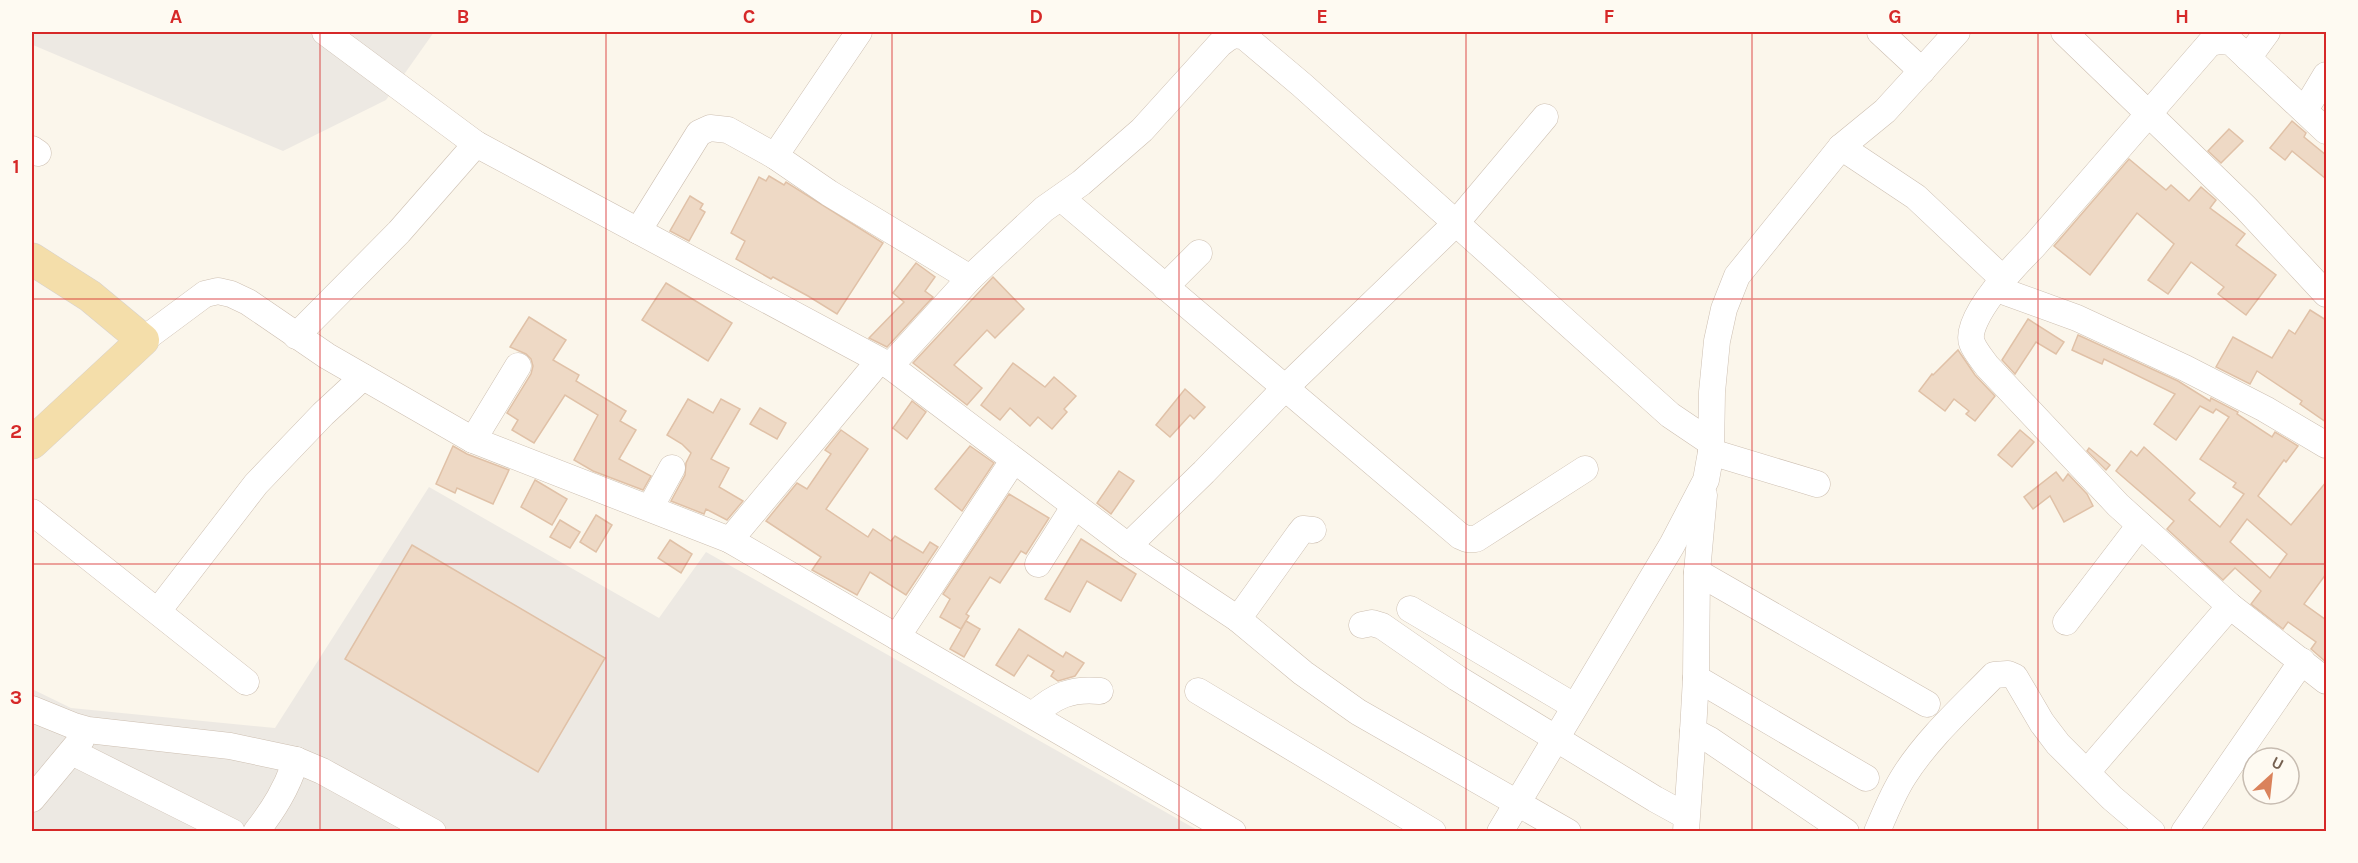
<svg xmlns="http://www.w3.org/2000/svg" width="2358" height="863" font-family="Karla,sans-serif">
	<rect width="100%" height="100%" fill="#fbf6eb"/>
	<g fill="#ede9e3">
		<path d="M32,32H434L386,100L283,151L33,45Z"/>
		<path d="M429,487L659,618L706,552L1199,831H32V689L71,708L275,728Z"/>
	</g>
	<g fill="#eed9c5" stroke="#e0c1a7" stroke-width="1.5" fill-rule="evenodd">
		<path d="M2292,121L2306,133L2304,137L2326,155V179L2292,151L2285,160L2270,148Z"/>
		<path d="M2229,129L2243,141L2221,163L2208,151Z"/>
		<path d="M2129,159L2166,190L2171,185L2189,201L2201,187L2216,200L2210,208L2245,234L2236,245L2276,275L2246,315L2218,294L2224,287L2191,262L2168,294L2148,280L2174,244L2137,213L2090,275L2054,246Z"/>
		<path d="M769,176L784,185L786,182L883,243L837,314L808,296L773,277L771,279L736,259L745,241L731,233L759,177L766,181Z"/>
		<path d="M690,196L703,204L700,209L705,212L689,241L670,231Z"/>
		<path d="M916,263L935,277L925,291L933,297L887,347L869,338L904,302L893,293Z"/>
		<path d="M993,277L1024,309L995,338L987,330L954,365L982,388L967,405L913,363Z"/>
		<path d="M666,283L732,323L708,361L642,320Z"/>
		<path d="M2310,310L2326,320V422L2300,404L2302,401L2257,371L2250,384L2216,367L2233,337L2272,358L2289,330L2295,334Z"/>
		<path d="M529,317L566,340L553,360L579,375L576,381L626,411L620,421L636,430L619,459L651,476L643,490L593,471L574,460L598,415L565,395L534,443L512,430L518,420L507,413L531,374L533,366L531,359L526,354L510,347Z"/>
		<path d="M2028,319L2064,342L2056,354L2036,342L2015,374L2002,360Z"/>
		<path d="M2078,335L2178,381L2210,401L2211,398L2238,412L2237,414L2272,437L2275,432L2298,446L2286,462L2284,460L2258,496L2291,525L2326,482V574L2304,604L2326,620V662L2311,649L2316,642L2288,622L2283,629L2251,604L2261,591L2235,568L2223,580L2167,529L2174,521L2116,471L2131,451L2137,456L2144,447L2195,493L2189,500L2220,527L2244,494L2233,487L2236,483L2200,459L2229,417L2216,409L2213,413L2200,406L2176,440L2154,424L2175,394L2104,359L2102,364L2072,350ZM2247,519L2287,554L2270,578L2230,542Z"/>
		<path d="M1958,350L1975,375L1995,396L1975,421L1966,414L1969,411L1954,399L1945,411L1919,391L1932,374L1933,375Z"/>
		<path d="M1013,363L1045,387L1054,377L1076,396L1064,409L1067,412L1052,429L1038,417L1030,426L1010,408L1000,420L981,405Z"/>
		<path d="M1185,389L1205,407L1194,419L1190,415L1170,437L1156,425Z"/>
		<path d="M688,399L713,413L721,399L740,409L711,459L729,468L719,487L743,501L727,520L706,509L704,514L671,501L685,475L686,463L691,453L682,444L667,435Z"/>
		<path d="M912,401L926,412L907,439L893,428Z"/>
		<path d="M760,408L786,423L777,439L750,424Z"/>
		<path d="M841,430L868,449L826,509L868,537L873,529L891,541L895,536L923,553L930,542L938,547L906,595L870,572L857,595L812,570L821,557L766,521L797,483L807,489L831,454L825,450Z"/>
		<path d="M2020,430L2034,442L2012,467L1998,455Z"/>
		<path d="M453,446L467,454L509,470L493,504L457,488L455,493L436,484Z"/>
		<path d="M970,446L994,463L962,511L935,489Z"/>
		<path d="M2089,448L2110,465L2106,470L2087,451Z"/>
		<path d="M1119,471L1134,481L1111,514L1097,503Z"/>
		<path d="M2056,472L2063,481L2068,474L2087,494L2093,506L2064,522L2050,496L2033,509L2024,497Z"/>
		<path d="M535,480L567,499L552,525L521,507Z"/>
		<path d="M1009,494L1049,518L1026,554L1021,551L1000,583L990,577L966,614L969,616L961,629L940,617L950,599L943,594Z"/>
		<path d="M596,515L612,525L596,552L580,542Z"/>
		<path d="M560,520L580,532L570,548L550,537Z"/>
		<path d="M1081,539L1136,574L1121,601L1087,581L1070,612L1045,599Z"/>
		<path d="M670,540L692,554L681,573L658,558Z"/>
		<path d="M412,545L605,658L538,772L345,659Z"/>
		<path d="M966,621L980,629L964,657L950,649Z"/>
		<path d="M1019,629L1063,657L1066,652L1084,663L1075,676L1058,681L1051,676L1054,671L1028,655L1014,676L996,665Z"/>
	</g>
	<g fill="none" stroke-linecap="round" stroke-linejoin="round">
		<defs>
			<g id="minor">
				<path d="M325,32L476,144L890,366L1128,546L1204,472L1285,388L1456,223L1545,117"/>
				<path d="M1880,32L1922,71"/>
				<path d="M2064,32L2246,208L2326,294"/>
				<path d="M2248,58L2267,32"/>
				<path d="M2305,110L2326,75"/>
				<path d="M2326,131L2231,42L2220,41L2210,43L2034,246C2017,263 1963,319 1972,343C1975,351 1982,359 1987,366L2118,505L2230,606L2326,681"/>
				<path d="M1841,147L1916,197L2002,278"/>
				<path d="M32,149L38,153"/>
				<path d="M775,156L829,193L970,278"/>
				<path d="M1061,198L1460,536L1467,539H1476L1585,469"/>
				<path d="M638,231L699,133L710,128L728,130L775,156L859,32"/>
				<path d="M1165,287L1199,253"/>
				<path d="M1997,289L2077,318L2185,368L2265,409L2326,445"/>
				<path d="M296,336L399,232L476,144"/>
				<path d="M143,340L205,294L218,291L231,294L248,302L327,356L473,440L730,540L1233,832"/>
				<path d="M890,366L970,278L1044,209L1081,183L1142,130L1220,44C1229,37 1233,33 1245,37L1302,85L1670,415L1710,442"/>
				<path d="M473,440L518,366"/>
				<path d="M1711,452L1817,484"/>
				<path d="M1704,495L1697,572L1696,678L1693,731L1710,740L1846,832"/>
				<path d="M650,508L672,468"/>
				<path d="M32,512L246,682"/>
				<path d="M730,540L879,361"/>
				<path d="M1128,546L1238,619L1303,673L1358,712L1568,832"/>
				<path d="M1038,564L1074,507"/>
				<path d="M1697,572L1927,704"/>
				<path d="M1410,609L1574,706"/>
				<path d="M158,611L256,484L323,414L363,377"/>
				<path d="M1238,619L1299,534L1303,529L1313,530"/>
				<path d="M2066,622L2140,525"/>
				<path d="M1362,625L1372,623L1382,626L1457,678L1655,799L1686,816"/>
				<path d="M897,637L1013,461"/>
				<path d="M1696,678L1866,778"/>
				<path d="M1198,691L1433,832"/>
				<path d="M32,709L74,726L88,730L230,746L296,760L322,771L433,832"/>
				<path d="M1033,715C1054,696 1071,688 1100,691"/>
				<path d="M72,752L232,832"/>
				<path d="M2087,772L2230,606"/>
				<path d="M32,799L81,740"/>
				<path d="M1686,831L1693,731"/>
				<path d="M256,832C274,809 287,788 296,760"/>
				<path d="M1500,832L1672,545L1706,480L1711,452L1712,392L1717,341L1724,309L1737,276L1841,147L1885,111L1957,32"/>
				<path d="M1877,832C1885,813 1893,793 1904,776C1928,738 1963,707 1994,675L2008,674L2015,677L2042,723L2058,744L2112,798L2152,832"/>
				<path d="M2184,832L2302,661"/>
			</g>
			<path id="major" d="M32,259L90,296L143,340L32,443"/>
		</defs>
		<use href="#minor" stroke="#cdbfb1" stroke-width="27"/>
		<use href="#major" stroke="#d8d2ce" stroke-width="33"/>
		<use href="#minor" stroke="#fff" stroke-width="26"/>
		<use href="#major" stroke="#f4deaa" stroke-width="32"/>
	</g>
	<path fill="none" stroke="#d62828" stroke-width="1.5" stroke-opacity="0.55" d="M320,32V832M606,32V832M892,32V832M1179,32V832M1466,32V832M1752,32V832M2038,32V832M32,299H2326M32,564H2326"/>
	<rect width="2358" height="863" fill="none" stroke="#fefaf2" stroke-width="66"/>
	<g transform="translate(2271 776) rotate(27)"><circle r="28" fill="#fefaf2" stroke="#c7bcb1" stroke-width="1.5"/>
	<path d="M0-4.5L10 22L0 15L-10 22Z" fill="#da825b"/>
	<text y="-9" font-size="16" font-weight="bold" text-anchor="middle" fill="#756050">U</text>
	</g>
	<rect x="33" y="33" width="2292" height="797" fill="none" stroke="#d62828" stroke-width="2"/>
	<g font-size="20" text-anchor="middle" font-weight="bold" fill="#d62828">
		<text x="176" y="23">A</text>
		<text x="463" y="23">B</text>
		<text x="749" y="23">C</text>
		<text x="1036" y="23">D</text>
		<text x="1322" y="23">E</text>
		<text x="1609" y="23">F</text>
		<text x="1895" y="23">G</text>
		<text x="2182" y="23">H</text>
		<text x="16" y="173">1</text>
		<text x="16" y="438">2</text>
		<text x="16" y="704">3</text>
	</g>
</svg>
